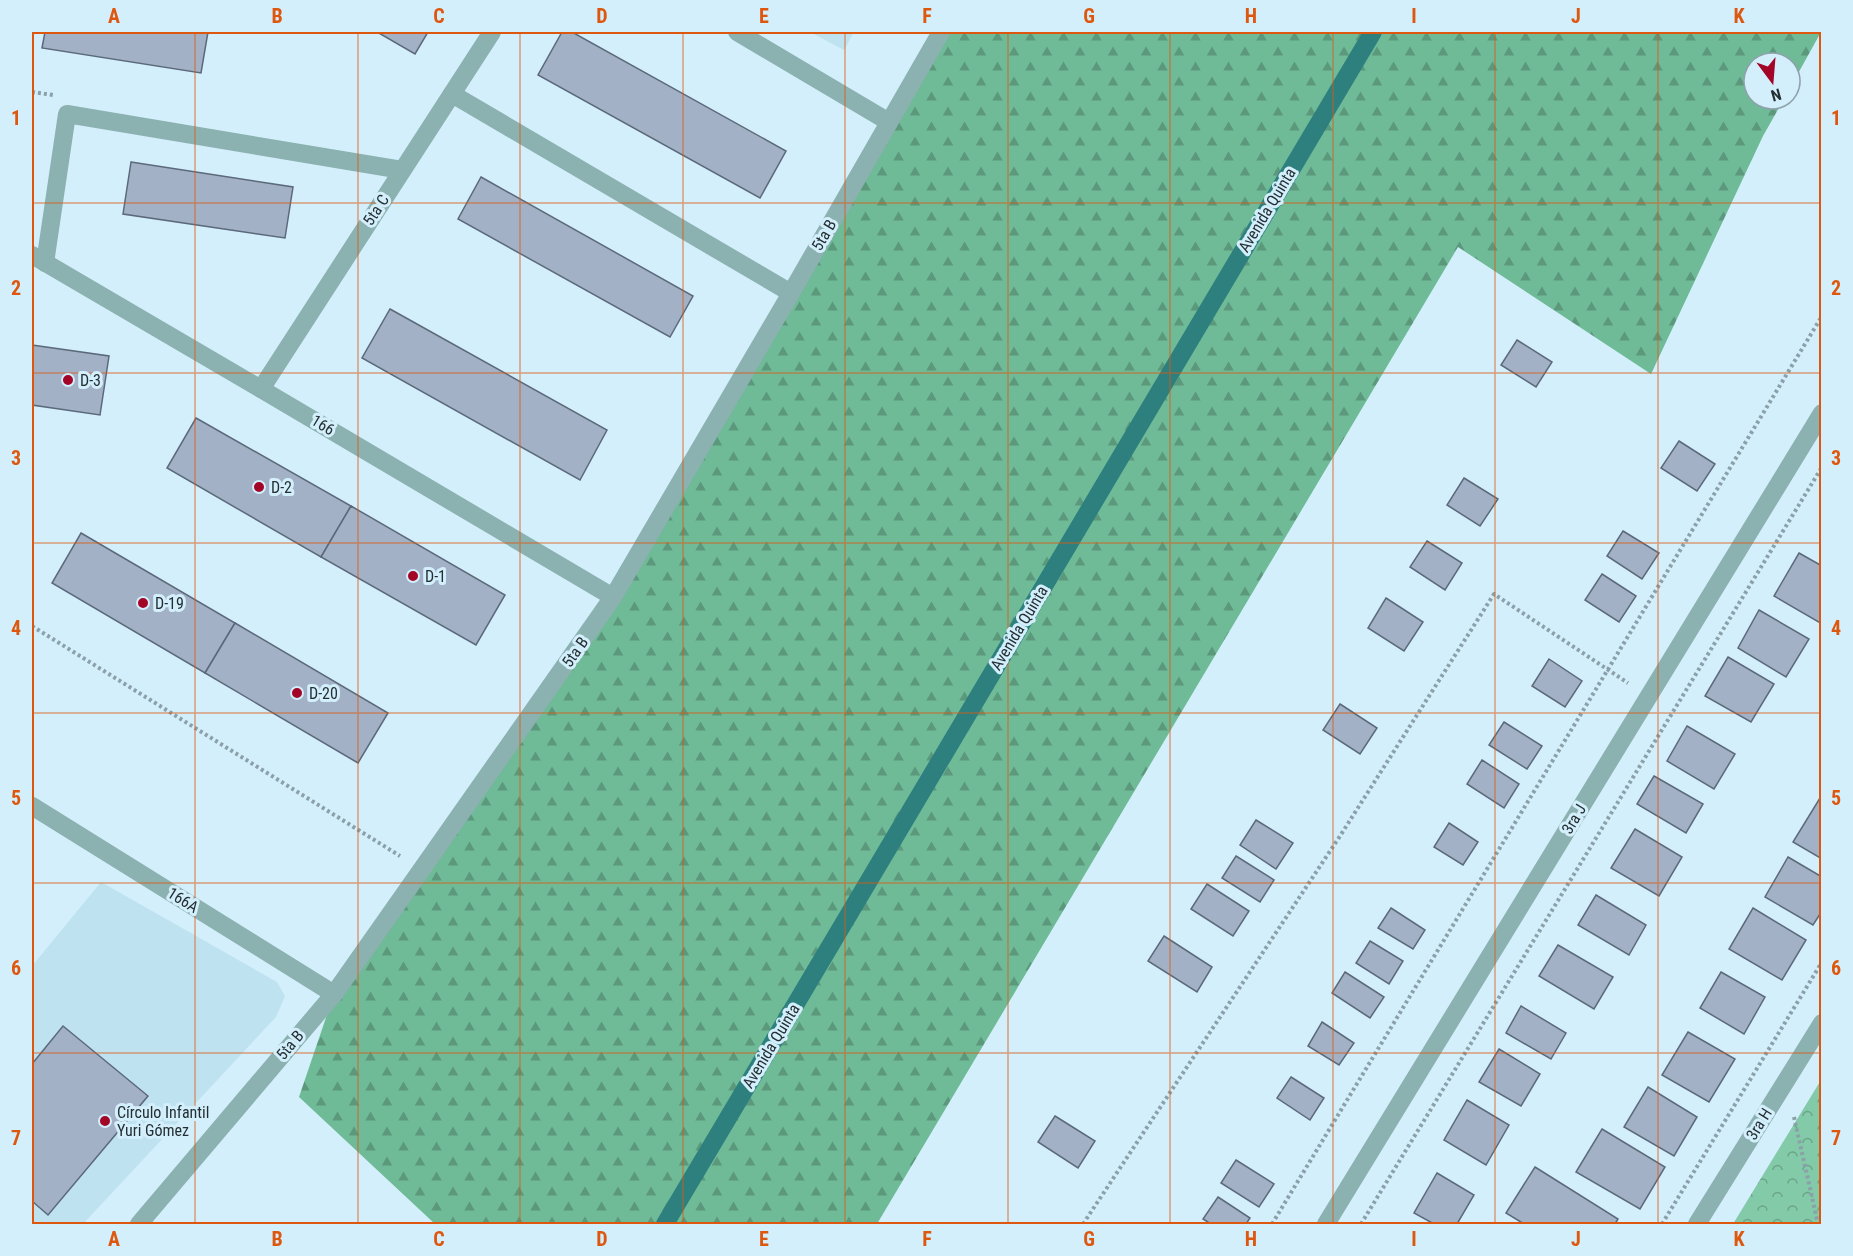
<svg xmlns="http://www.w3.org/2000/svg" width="1853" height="1256" font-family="'Roboto Condensed',sans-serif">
	<defs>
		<pattern id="forest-firs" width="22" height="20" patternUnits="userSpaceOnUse" patternTransform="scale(1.5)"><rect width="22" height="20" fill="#6fba97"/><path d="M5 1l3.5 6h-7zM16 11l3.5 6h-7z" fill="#5b987c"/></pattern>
		<pattern id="park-crowns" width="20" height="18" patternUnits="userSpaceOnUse" patternTransform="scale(1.5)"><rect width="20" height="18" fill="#83caa8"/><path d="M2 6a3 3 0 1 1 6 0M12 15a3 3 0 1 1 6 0" fill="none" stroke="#6ba489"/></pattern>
	</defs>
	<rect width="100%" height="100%" fill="#d3effb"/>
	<g fill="#bfe2f1">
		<path d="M810,32H854L844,50Z"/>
		<path d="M101,882L277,982L285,996L276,1017L83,1224H32V966Z"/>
	</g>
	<path fill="url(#forest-firs)" d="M941,32H1821L1790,88V63H1754V99H1784L1763,136L1651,374L1458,247L877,1224H435L299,1097L334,994L613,597Z"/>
	<path fill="url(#park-crowns)" d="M1821,1080V1224H1733Z"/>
	<g fill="#a2b1c6" stroke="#5b697b" stroke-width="1.5">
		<path d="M45,32H208L201,73L42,48Z"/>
		<path d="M377,32H428L415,54Z"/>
		<path d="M562,32H572L786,151L760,198L538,75Z"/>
		<path d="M131,162L293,187L285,238L123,214Z"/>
		<path d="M481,177L693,296L670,337L458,219Z"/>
		<path d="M390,309L607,430L580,480L362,358Z"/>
		<path d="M1517,340L1552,362L1536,387L1501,365Z"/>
		<path d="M32,345L109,356L100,415L32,405Z"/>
		<path d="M196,418L351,506L321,557L167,468Z"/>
		<path d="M1679,441L1715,464L1697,491L1661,468Z"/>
		<path d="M1464,478L1498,499L1480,526L1447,505Z"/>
		<path d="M351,506L505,595L476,645L321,557Z"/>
		<path d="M1623,531L1659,553L1642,579L1607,556Z"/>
		<path d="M81,533L235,623L205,673L52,583Z"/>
		<path d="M1427,541L1462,563L1445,590L1410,567Z"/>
		<path d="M1799,553L1822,566V624L1774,596Z"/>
		<path d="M1602,574L1636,596L1619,622L1585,600Z"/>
		<path d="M1386,598L1423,622L1404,651L1368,628Z"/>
		<path d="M1759,610L1809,639L1786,677L1738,648Z"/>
		<path d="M235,623L388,713L358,763L205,673Z"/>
		<path d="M1728,657L1774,684L1751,722L1705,696Z"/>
		<path d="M1549,659L1582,681L1565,707L1532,686Z"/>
		<path d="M1340,704L1377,728L1360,754L1323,730Z"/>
		<path d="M1504,722L1542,746L1527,769L1489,745Z"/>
		<path d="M1687,726L1735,754L1714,789L1667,761Z"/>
		<path d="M1482,760L1519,784L1504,808L1467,784Z"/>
		<path d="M1654,776L1703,804L1686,833L1637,804Z"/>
		<path d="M1820,798L1822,799V859L1793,842Z"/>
		<path d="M1256,820L1293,843L1276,869L1240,845Z"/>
		<path d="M1449,823L1478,842L1463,865L1434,847Z"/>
		<path d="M1635,829L1682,857L1659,896L1611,868Z"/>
		<path d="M1236,856L1274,880L1260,902L1222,878Z"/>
		<path d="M1788,857L1822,877V911L1813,925L1765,897Z"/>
		<path d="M1207,884L1249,911L1233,936L1191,909Z"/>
		<path d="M1596,895L1646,925L1629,955L1578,925Z"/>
		<path d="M1391,908L1425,930L1413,949L1378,928Z"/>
		<path d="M1753,908L1806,940L1782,980L1729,949Z"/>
		<path d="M1164,936L1212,967L1197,992L1148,961Z"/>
		<path d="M1370,941L1403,961L1389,984L1356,963Z"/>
		<path d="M1558,945L1613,977L1594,1009L1539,976Z"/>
		<path d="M1345,972L1384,997L1370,1018L1332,993Z"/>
		<path d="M1721,972L1765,997L1744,1034L1700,1008Z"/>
		<path d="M1521,1006L1566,1033L1551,1059L1506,1033Z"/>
		<path d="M1322,1022L1354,1043L1339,1065L1308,1046Z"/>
		<path d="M63,1026L148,1096L48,1215L32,1201V1064Z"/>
		<path d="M1688,1032L1735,1059L1709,1102L1662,1075Z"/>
		<path d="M1499,1049L1540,1074L1521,1106L1479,1082Z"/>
		<path d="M1291,1077L1324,1098L1310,1120L1277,1098Z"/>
		<path d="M1648,1087L1697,1117L1674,1156L1624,1127Z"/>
		<path d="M1467,1100L1509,1125L1486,1165L1444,1140Z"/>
		<path d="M1055,1116L1095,1141L1078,1168L1038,1142Z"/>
		<path d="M1602,1129L1665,1167L1640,1209L1576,1172Z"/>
		<path d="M1236,1160L1274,1184L1259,1207L1221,1183Z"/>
		<path d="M1535,1167L1618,1219L1615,1224H1524L1506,1213Z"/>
		<path d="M1437,1173L1474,1195L1457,1224H1434L1414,1213Z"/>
		<path d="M1218,1197L1250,1218L1246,1224H1211L1203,1219Z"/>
	</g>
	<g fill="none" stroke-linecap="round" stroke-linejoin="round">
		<g stroke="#8ba0a9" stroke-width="4" stroke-dasharray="3 3" stroke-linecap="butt">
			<path d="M32,92L53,95"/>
			<path d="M32,626L400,856"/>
			<path d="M1794,1117L1818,1224"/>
			<path d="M1083,1224L1340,836L1494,594L1628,683"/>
			<path d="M1272,1224L1822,316"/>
			<path d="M1361,1224L1822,467"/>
			<path d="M1662,1224L1822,962"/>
		</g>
		<g stroke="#8bb1b0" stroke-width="18">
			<path d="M737,32L889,122"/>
			<path d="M452,94L791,293"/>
			<path d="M32,255L261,389L613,597"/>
			<path d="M45,263L67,114L402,170"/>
			<path d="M261,389L492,32"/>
			<path d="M32,806L334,994"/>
			<path d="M139,1224L334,994L613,597L791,293L941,32"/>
			<path d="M1326,1224L1822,413"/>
			<path d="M1697,1224L1822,1023"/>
		</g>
		<path stroke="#2e807f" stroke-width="18" d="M665,1224L1373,32"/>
	</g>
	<path fill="none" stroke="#de570e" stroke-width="1.5" stroke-opacity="0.55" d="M195,32V1224M358,32V1224M520,32V1224M683,32V1224M845,32V1224M1008,32V1224M1170,32V1224M1333,32V1224M1495,32V1224M1658,32V1224M32,203H1822M32,373H1822M32,543H1822M32,713H1822M32,883H1822M32,1053H1822"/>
	<g fill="#a30526" stroke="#d3effb" stroke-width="2">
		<circle cx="68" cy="380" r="6"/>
		<circle cx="259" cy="487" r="6"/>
		<circle cx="413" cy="576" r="6"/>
		<circle cx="143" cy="603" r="6"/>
		<circle cx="297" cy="693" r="6"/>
		<circle cx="105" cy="1121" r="6"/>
	</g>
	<g text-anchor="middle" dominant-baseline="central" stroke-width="6" stroke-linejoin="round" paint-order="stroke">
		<g font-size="16" fill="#242f33" stroke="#d3effb">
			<text transform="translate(376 210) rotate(-57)">5ta C</text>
			<text transform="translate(1267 210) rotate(-59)">Avenida Quinta</text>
			<text transform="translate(824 235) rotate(-60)">5ta B</text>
			<text transform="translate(323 425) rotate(31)">166</text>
			<text transform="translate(1019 628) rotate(-59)">Avenida Quinta</text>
			<text transform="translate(575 652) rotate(-55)">5ta B</text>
			<text transform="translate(1574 819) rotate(-59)">3ra J</text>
			<text transform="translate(183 900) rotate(32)">166A</text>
			<text transform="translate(290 1045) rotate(-50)">5ta B</text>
			<text transform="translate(771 1046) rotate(-59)">Avenida Quinta</text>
			<text transform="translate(1759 1124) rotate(-58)">3ra H</text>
		</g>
		<g font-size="16" fill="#242f33" stroke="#d3effb" text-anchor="start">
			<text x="80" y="380">D-3</text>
			<text x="271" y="487">D-2</text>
			<text x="425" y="576">D-1</text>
			<text x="155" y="603">D-19</text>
			<text x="309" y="693">D-20</text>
			<text x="117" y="1112">Círculo Infantil<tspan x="117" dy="18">Yuri Gómez</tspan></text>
		</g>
	</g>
	<rect width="1853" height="1256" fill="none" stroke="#d3effb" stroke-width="66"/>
	<g transform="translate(1772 81) rotate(164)"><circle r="28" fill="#d3effb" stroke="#8da2ab" stroke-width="1.5"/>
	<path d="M0-4.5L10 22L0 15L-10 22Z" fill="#a30526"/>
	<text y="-9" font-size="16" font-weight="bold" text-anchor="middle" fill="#242f33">N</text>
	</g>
	<rect x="33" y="33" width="1787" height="1190" fill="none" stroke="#de570e" stroke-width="2"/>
	<g font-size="20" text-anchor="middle" font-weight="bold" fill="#de570e">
		<text x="114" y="23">A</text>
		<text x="277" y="23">B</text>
		<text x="439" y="23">C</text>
		<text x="602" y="23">D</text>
		<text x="764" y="23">E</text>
		<text x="927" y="23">F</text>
		<text x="1089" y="23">G</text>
		<text x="1251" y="23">H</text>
		<text x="1414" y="23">I</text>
		<text x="1576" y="23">J</text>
		<text x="1739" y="23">K</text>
		<text x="16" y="125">1</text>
		<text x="1836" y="125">1</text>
		<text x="16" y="295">2</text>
		<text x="1836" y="295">2</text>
		<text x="16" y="465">3</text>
		<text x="1836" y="465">3</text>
		<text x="16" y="635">4</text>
		<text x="1836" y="635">4</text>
		<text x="16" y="805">5</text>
		<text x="1836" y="805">5</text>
		<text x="16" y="975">6</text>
		<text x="1836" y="975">6</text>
		<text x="16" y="1145">7</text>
		<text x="1836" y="1145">7</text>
		<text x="114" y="1246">A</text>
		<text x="277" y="1246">B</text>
		<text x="439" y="1246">C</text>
		<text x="602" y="1246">D</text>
		<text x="764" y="1246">E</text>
		<text x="927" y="1246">F</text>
		<text x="1089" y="1246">G</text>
		<text x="1251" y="1246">H</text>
		<text x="1414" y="1246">I</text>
		<text x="1576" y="1246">J</text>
		<text x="1739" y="1246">K</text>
	</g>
</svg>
